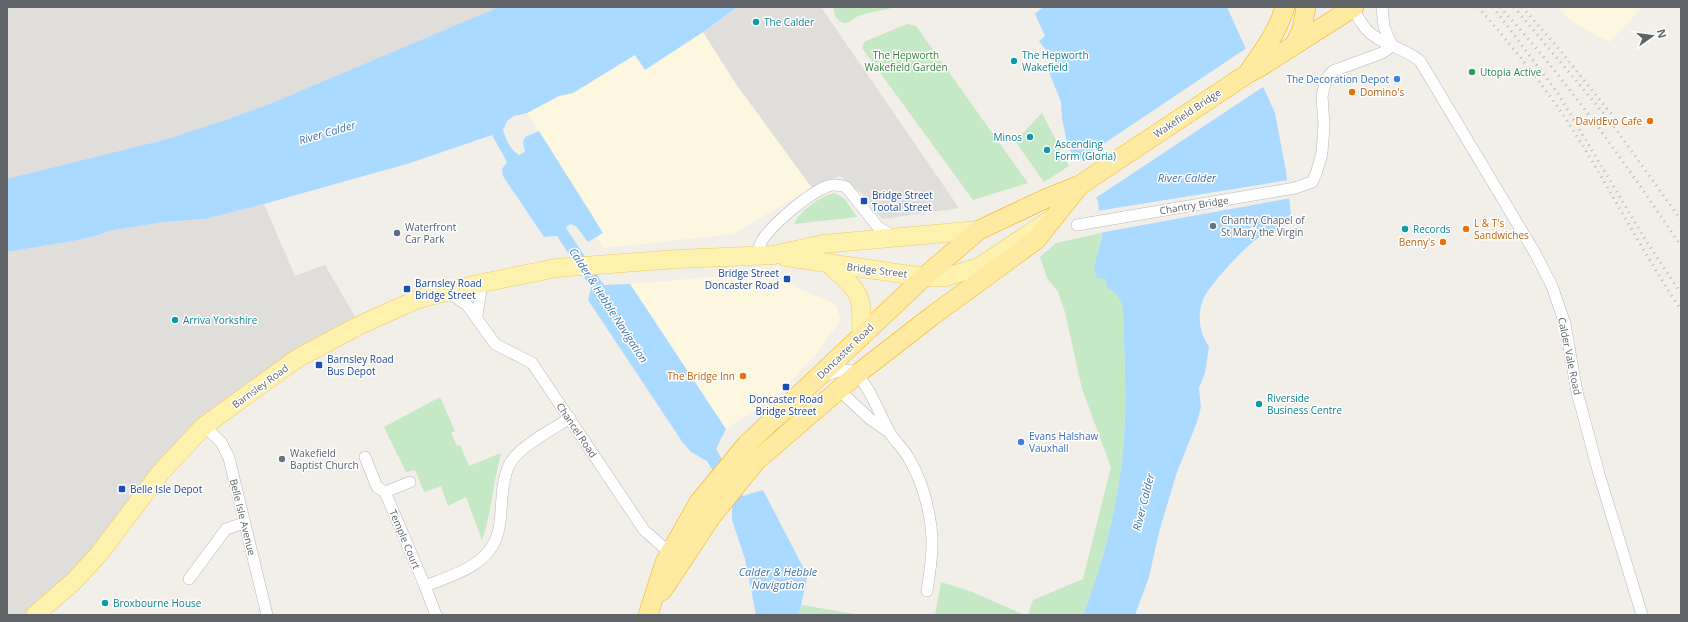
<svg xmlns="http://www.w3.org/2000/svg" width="1688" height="622" font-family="'Open Sans',sans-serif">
	<rect width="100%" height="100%" fill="#f1efe8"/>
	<g fill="#fef7e0">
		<path d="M1558,7H1643L1609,42L1571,21Z"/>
		<path d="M703,32L736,84L812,188L733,234L604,248L597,237L603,232L527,113L559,96L573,93L636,54L645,69Z"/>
		<path d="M736,275L776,279L835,304L841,319L817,353L780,393L726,429L630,284Z"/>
	</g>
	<g fill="#e0deda">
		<path d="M7,7H542L7,212Z"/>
		<path d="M739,7H821L959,208L882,219L860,192L840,176L812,188L736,84L703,32Z"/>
		<path d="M264,204L295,276L325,265L360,325L204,426L35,615H7V252L79,240L99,235L108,231L164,222L205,219Z"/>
	</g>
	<g fill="#c5e8c5">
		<path d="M834,7H896C884,10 868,12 856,17C852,19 850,23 845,23C837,22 833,14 834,7Z"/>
		<path d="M907,24L916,26L1028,183L973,200L862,48L864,42Z"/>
		<path d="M1042,113L1069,166L1044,182L1015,141Z"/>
		<path d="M834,193L844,198L857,217L794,224C800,211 820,196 834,193Z"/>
		<path d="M1101,233L1102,238L1094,266L1120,298L1123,308C1124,345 1126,382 1125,418C1123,485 1107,553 1083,615H1028L1033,600L1083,579L1111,467L1082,389L1065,312L1058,292L1047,278L1040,257L1056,243Z"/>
		<path d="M440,397L455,431L451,433L457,446L460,445L469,466L501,453C493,482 492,512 482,540L466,497L448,506L441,486L424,492L415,470L406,472L384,427Z"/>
		<path d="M941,582L972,592L1025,615H935Z"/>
		<path d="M802,605L860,615H799Z"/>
	</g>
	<g fill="#aadaff">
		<path d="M499,7H738L703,32L645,70L635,55L573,93L559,96L527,113L514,116L507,121L503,130C506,139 510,150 519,155L525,152L523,142L525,137L539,131L603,233L588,242L576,226L570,224L566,228L604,285L630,284L726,429L716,449L743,496L763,490L804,569L807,578L799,615H756L745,559L732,520V503L707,461L691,452L683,443L588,300L591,288L557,236L544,237L503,176L502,169L507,162L492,135L410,163L264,204L205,219L164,222L108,231L99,235L79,240L7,252V179L164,140L229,119L270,104Z"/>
		<path d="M1043,7H1227L1275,113L1286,171L1291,215C1288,219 1284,227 1280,229C1276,231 1270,231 1265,233C1250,241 1209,284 1203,300C1197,314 1199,334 1209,346L1205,373L1199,388L1201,407L1197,422L1177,472L1159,532L1149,577L1135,615H1083C1107,553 1123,485 1125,418C1126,382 1124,345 1123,308C1120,299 1118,292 1108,289L1105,279L1097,278L1094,266L1102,238L1098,201L1068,147L1062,119L1061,102L1047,67L1055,63L1039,41L1045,36L1035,14Z"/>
	</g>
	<g fill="#f1efe8">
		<path d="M1248,47L1266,85L1094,199L1075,163Z"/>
		<path d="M1289,180L1291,198L1099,233L1097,211Z"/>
	</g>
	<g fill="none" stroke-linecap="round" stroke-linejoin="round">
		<defs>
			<g id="minor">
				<path d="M1382,7L1384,27L1392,46"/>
				<path d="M1352,8C1357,15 1361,23 1366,29C1380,45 1404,47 1420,61L1535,253L1552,286L1565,324L1577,392L1599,474L1642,615"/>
				<path d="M1077,225L1295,188L1312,182L1316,174L1322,153L1324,125L1322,96L1326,79L1333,71L1382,53L1392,46"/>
				<path d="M756,256C758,251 760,244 763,239C774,223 809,193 828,186C834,184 840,185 846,187L878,227L896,238"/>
				<path d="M447,292L467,305L495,344L532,363L644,530L670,553"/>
				<path d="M477,316L482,283"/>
				<path d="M825,376C832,373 843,368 851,371C868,379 880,417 890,433C895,442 903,448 908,457C921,478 928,503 931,527C934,548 930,570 927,591"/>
				<path d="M839,390L870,419L889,432"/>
				<path d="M204,426L221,442L229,458L267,615"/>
				<path d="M365,457L377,487L385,492L425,586"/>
				<path d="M385,492L410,482"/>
				<path d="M189,579L226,529L244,523"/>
				<path d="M436,615L425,586C453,575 489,566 498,533C501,521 501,508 502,497C503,484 505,469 513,459C524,444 553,429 570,418"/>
			</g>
			<g id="primary">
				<path d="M786,257L924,277H946L979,267L1051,219"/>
				<path d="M830,265C861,294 863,293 861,336"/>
				<path d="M35,615L73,582L99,554L161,472L204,426L298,358L360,325L418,299L482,283L556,268L677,259L773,255L823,244L979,230"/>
			</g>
			<g id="trunk">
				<path d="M1295,44L1302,29L1306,7"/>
				<path d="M1250,70C1265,48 1277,33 1285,7"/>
				<path d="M662,591L711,517L756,461L856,375L932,316L1036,240L1080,185"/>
				<path d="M648,615L665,562L699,502L747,444L924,277L979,230L1047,198L1080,185L1247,74L1260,67L1354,7"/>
			</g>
		</defs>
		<use href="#minor" stroke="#b5b8bc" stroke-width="12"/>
		<use href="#primary" stroke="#f2c960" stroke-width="19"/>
		<use href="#trunk" stroke="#f9ab00" stroke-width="20"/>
		<use href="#minor" stroke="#fff" stroke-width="11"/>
		<use href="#primary" stroke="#fff2af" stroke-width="18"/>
		<use href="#trunk" stroke="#feeaa1" stroke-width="19"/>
		<g stroke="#b6b7b8" stroke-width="3" stroke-dasharray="1 5" stroke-linecap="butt">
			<path d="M1478,7C1512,46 1545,86 1573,130C1610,189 1642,251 1681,310"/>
			<path d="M1493,7L1557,92L1648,244L1681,293"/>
			<path d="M1500,7C1568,81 1625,163 1681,246"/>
			<path d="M1514,7L1610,121L1681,220"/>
			<path d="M1522,7L1559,49L1620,125"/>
		</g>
	</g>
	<g fill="#0f9aa8" stroke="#fff" stroke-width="1.5">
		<circle cx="756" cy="22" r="4"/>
		<circle cx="1014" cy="61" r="4"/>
		<circle cx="1030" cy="137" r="4"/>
		<circle cx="1047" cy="150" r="4"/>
		<circle cx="1405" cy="229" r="4"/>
		<circle cx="175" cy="320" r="4"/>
		<circle cx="1259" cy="404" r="4"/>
		<circle cx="105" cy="603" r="4"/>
	</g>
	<circle fill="#2e9e5b" stroke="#fff" stroke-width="1.5" cx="1472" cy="72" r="4"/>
	<g fill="#3f7fe0" stroke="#fff" stroke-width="1.5">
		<circle cx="1397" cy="79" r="4"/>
		<circle cx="1021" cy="442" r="4"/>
	</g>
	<g fill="#e8710a" stroke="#fff" stroke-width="1.5">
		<circle cx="1352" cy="92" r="4"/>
		<circle cx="1650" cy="121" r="4"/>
		<circle cx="1466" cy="229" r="4"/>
		<circle cx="1443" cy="242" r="4"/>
		<circle cx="743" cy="376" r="4"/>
	</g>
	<g fill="#1a4fb4" stroke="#fff" stroke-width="1.5">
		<rect x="860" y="197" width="8" height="8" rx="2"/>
		<rect x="783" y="275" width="8" height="8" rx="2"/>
		<rect x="403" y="285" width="8" height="8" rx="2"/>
		<rect x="315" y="361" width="8" height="8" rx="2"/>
		<rect x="782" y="383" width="8" height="8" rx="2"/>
		<rect x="118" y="485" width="8" height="8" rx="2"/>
	</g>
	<g fill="#6b7280" stroke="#fff" stroke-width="1.5">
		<circle cx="1213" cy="226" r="4"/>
		<circle cx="282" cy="459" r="4"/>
	</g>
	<circle fill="#5c6f8a" stroke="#fff" stroke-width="1.5" cx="397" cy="233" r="4"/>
	<g text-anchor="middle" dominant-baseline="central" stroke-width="3" stroke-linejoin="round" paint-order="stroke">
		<g font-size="10" fill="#0d838f" stroke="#fff" text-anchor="start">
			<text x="764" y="22">The Calder</text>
			<text x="1022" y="55">The Hepworth<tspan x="1022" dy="12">Wakefield</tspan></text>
			<text x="1022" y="137" text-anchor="end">Minos</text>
			<text x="1055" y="144">Ascending<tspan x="1055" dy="12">Form (Gloria)</tspan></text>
			<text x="1413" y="229">Records</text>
			<text x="183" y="320">Arriva Yorkshire</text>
			<text x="1267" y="398">Riverside<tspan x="1267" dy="12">Business Centre</tspan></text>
			<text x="113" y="603">Broxbourne House</text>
		</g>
		<g font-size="10" fill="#348238" stroke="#fff">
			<text x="906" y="55">The Hepworth<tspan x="906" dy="12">Wakefield Garden</tspan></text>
		</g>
		<g font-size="10" fill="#27864d" stroke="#fff" text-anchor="start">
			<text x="1480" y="72">Utopia Active</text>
		</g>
		<g font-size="10" fill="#366cbe" stroke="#fff" text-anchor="end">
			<text x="1389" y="79">The Decoration Depot</text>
			<text x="1029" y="436" text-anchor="start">Evans Halshaw<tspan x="1029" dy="12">Vauxhall</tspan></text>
		</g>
		<g font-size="10" fill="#c56008" stroke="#fff" text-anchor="end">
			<text x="1360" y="92" text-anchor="start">Domino's</text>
			<text x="1642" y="121">DavidEvo Cafe</text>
			<text x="1474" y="223" text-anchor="start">L &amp; T's<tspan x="1474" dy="12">Sandwiches</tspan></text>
			<text x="1435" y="242">Benny's</text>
			<text x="735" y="376">The Bridge Inn</text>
		</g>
		<g font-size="10" fill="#5f6368" stroke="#fff">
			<text transform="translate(1187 113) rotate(-34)">Wakefield Bridge</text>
			<text transform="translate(1194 205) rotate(-9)">Chantry Bridge</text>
			<text transform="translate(877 270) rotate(7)">Bridge Street</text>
			<text transform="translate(845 351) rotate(-44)">Doncaster Road</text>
			<text transform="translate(1570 356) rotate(78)">Calder Vale Road</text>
			<text transform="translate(260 386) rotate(-36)">Barnsley Road</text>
			<text transform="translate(577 430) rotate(56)">Chancel Road</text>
			<text transform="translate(243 517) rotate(76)">Belle Isle Avenue</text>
			<text transform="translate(405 539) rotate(67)">Temple Court</text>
		</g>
		<g font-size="10" fill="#164399" stroke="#fff" text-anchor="start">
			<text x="872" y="195">Bridge Street<tspan x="872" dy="12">Tootal Street</tspan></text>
			<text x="779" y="273" text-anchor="end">Bridge Street<tspan x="779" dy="12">Doncaster Road</tspan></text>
			<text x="415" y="283">Barnsley Road<tspan x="415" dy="12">Bridge Street</tspan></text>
			<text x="327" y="359">Barnsley Road<tspan x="327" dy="12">Bus Depot</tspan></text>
			<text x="786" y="399" text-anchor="middle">Doncaster Road<tspan x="786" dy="12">Bridge Street</tspan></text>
			<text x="130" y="489">Belle Isle Depot</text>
		</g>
		<g font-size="10" fill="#5b616d" stroke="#fff" text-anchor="start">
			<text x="1221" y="220">Chantry Chapel of<tspan x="1221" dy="12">St Mary the Virgin</tspan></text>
			<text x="290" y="453">Wakefield<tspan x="290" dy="12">Baptist Church</tspan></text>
		</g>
		<g font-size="10" fill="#4e5e75" stroke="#fff" text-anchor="start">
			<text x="405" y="227">Waterfront<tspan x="405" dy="12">Car Park</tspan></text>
		</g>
		<g font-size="11" font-style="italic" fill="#4174aa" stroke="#fff">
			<text transform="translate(327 132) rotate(-16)">River Calder</text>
			<text x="1187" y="177">River Calder</text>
			<text transform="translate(609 305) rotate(57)">Calder &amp; Hebble Navigation</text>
			<text transform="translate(1143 502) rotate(-76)">River Calder</text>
			<text x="778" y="571">Calder &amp; Hebble<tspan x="778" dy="13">Navigation</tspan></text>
		</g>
	</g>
	<rect width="1688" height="622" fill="none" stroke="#5f6368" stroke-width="16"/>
	<g transform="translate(1652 36) rotate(76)" stroke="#ffffff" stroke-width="3" paint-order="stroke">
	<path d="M0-3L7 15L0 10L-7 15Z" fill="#5f6368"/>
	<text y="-6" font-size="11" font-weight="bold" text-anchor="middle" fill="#5f6368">N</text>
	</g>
</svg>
